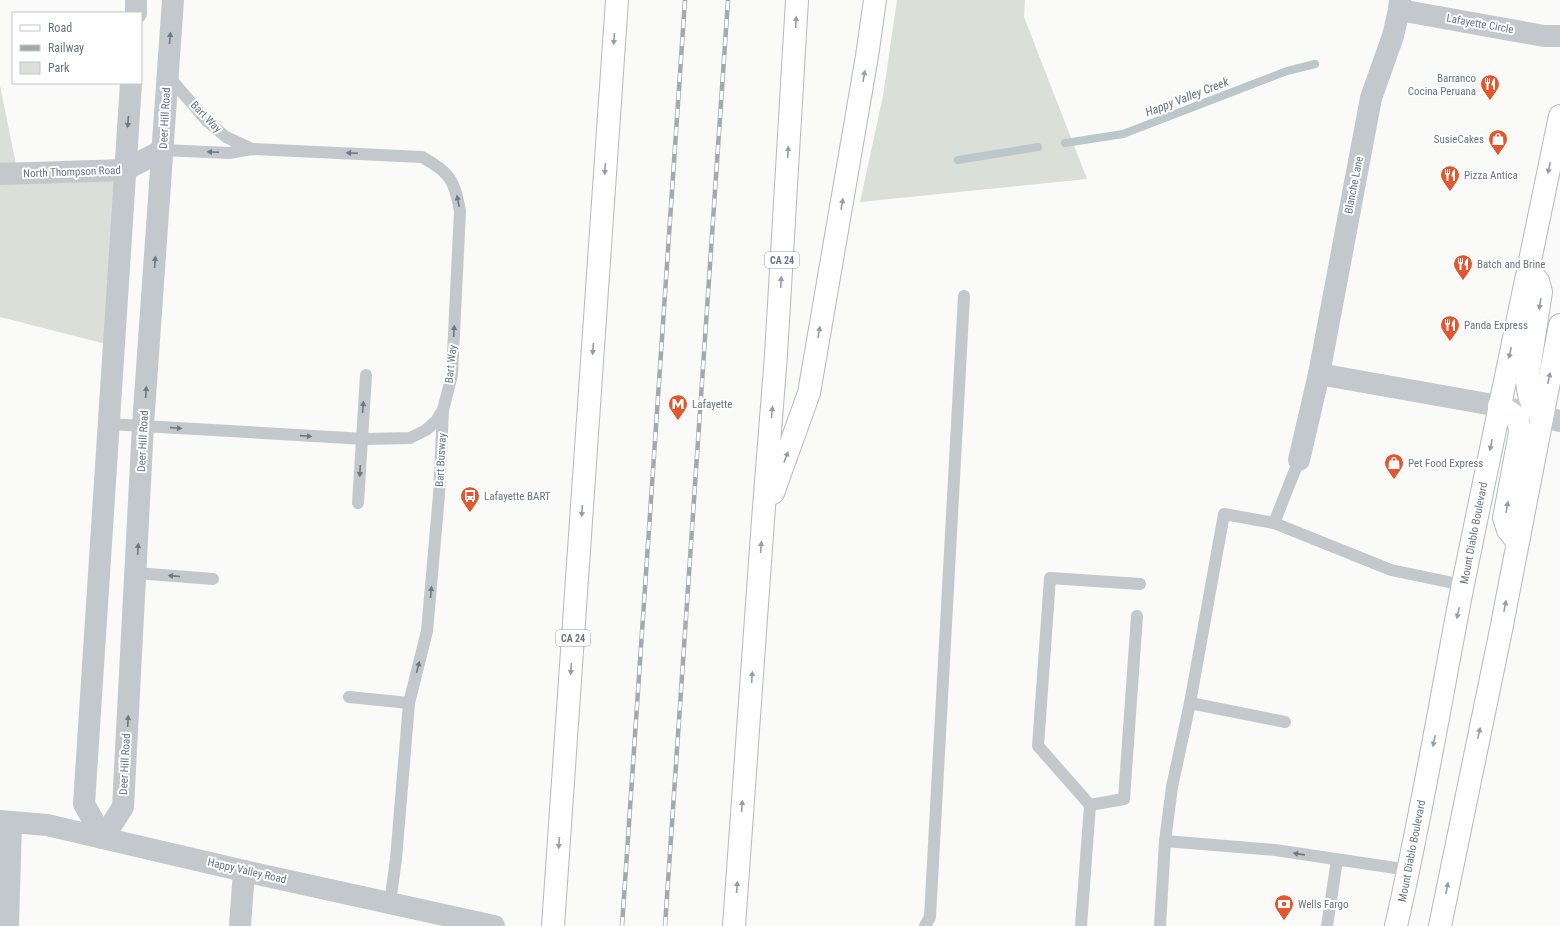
<svg xmlns="http://www.w3.org/2000/svg" width="1560" height="926" font-family="'Roboto Condensed',sans-serif">
	<rect width="100%" height="100%" fill="#fafaf8"/>
	<g fill="#dadfd7">
		<path d="M897,0H1025L1024,17L1087,179L860,202L883,96Z"/>
		<path d="M0,86L18,174L125,170L114,346L0,317Z"/>
	</g>
	<g fill="none" stroke-linecap="round" stroke-linejoin="round">
		<g stroke="#bbc7cb" stroke-width="8">
			<path d="M1065,143L1123,134L1287,71L1315,64"/>
			<path d="M958,160L1038,147"/>
		</g>
		<defs>
			<g id="secondary">
				<path d="M1528,270L1538,281L1541,292L1527,382C1529,397 1531,406 1541,417"/>
				<path d="M1499,406C1513,413 1519,416 1520,433L1504,518L1508,530L1517,541"/>
				<path d="M1396,926C1422,813 1441,698 1463,584C1494,428 1527,272 1560,116"/>
				<path d="M1440,926L1501,630L1560,325"/>
			</g>
			<g id="motorway">
				<path d="M773,493L809,393L867,56L875,0"/>
				<path d="M553,926L617,0"/>
				<path d="M734,926L763,520L776,355L797,0"/>
			</g>
		</defs>
		<use href="#secondary" stroke="#b3babf" stroke-width="24"/>
		<use href="#motorway" stroke="#b4b9bd" stroke-width="24"/>
		<g stroke="#c3c8cc" stroke-width="12">
			<path d="M168,76L208,122L226,137L252,149"/>
			<path d="M109,424L365,439L410,438L426,430L436,421L443,410L452,375L460,211C454,180 451,173 422,157L252,149L229,153L163,150"/>
			<path d="M358,503L366,375"/>
			<path d="M1274,523L1299,460"/>
			<path d="M136,573L213,579"/>
			<path d="M349,697L409,703"/>
			<path d="M1190,703L1285,722"/>
			<path d="M1090,805L1038,746L1050,578L1140,584"/>
			<path d="M1165,841L1275,850L1409,870"/>
			<path d="M390,903L396,859L409,703L427,631L439,495L443,410"/>
			<path d="M925,926L930,917L964,296"/>
			<path d="M1081,926L1090,805L1124,799L1137,616"/>
			<path d="M1160,926L1165,841L1172,787L1190,703L1224,514L1274,523L1391,570L1463,585"/>
			<path d="M1327,926L1337,860"/>
		</g>
		<g stroke="#c3c8cc" stroke-width="22">
			<path d="M1399,10L1544,36H1560"/>
			<path d="M0,174L125,170L163,150"/>
			<path d="M1319,374L1499,406L1560,421"/>
			<path d="M1299,460L1319,374L1371,98L1393,36L1399,10L1400,0"/>
			<path d="M8,926L11,822"/>
			<path d="M240,926L244,871"/>
		</g>
		<g stroke="#c3c8cc" stroke-width="22">
			<path d="M136,13V0"/>
			<path d="M0,821L47,825L244,871L494,926"/>
			<path d="M103,838L123,807L143,425L173,0"/>
			<path d="M103,838L84,804L131,83"/>
		</g>
		<use href="#secondary" stroke="#fff" stroke-width="22"/>
		<use href="#motorway" stroke="#fff" stroke-width="22"/>
		<defs>
			<g id="rail">
				<path d="M622,926L685,0"/>
				<path d="M665,926L728,0"/>
			</g>
		</defs>
		<use href="#rail" stroke="#a2aab0" stroke-width="4.5"/>
		<use href="#rail" stroke="#fff" stroke-width="3" stroke-dasharray="9" stroke-linecap="butt"/>
	</g>
	<defs><path id="oneway-solid" d="M-6-.8H1V-3.2L6.5 0L1 3.2V.8H-6Z"/></defs>
	<g fill="#939fa8">
		<use href="#oneway-solid" transform="translate(796 22) rotate(-87)"/>
		<use href="#oneway-solid" transform="translate(614 39) rotate(94)"/>
		<use href="#oneway-solid" transform="translate(864 76) rotate(-80)"/>
		<use href="#oneway-solid" transform="translate(788 152) rotate(-87)"/>
		<use href="#oneway-solid" transform="translate(1549 168) rotate(102)"/>
		<use href="#oneway-solid" transform="translate(605 169) rotate(94)"/>
		<use href="#oneway-solid" transform="translate(842 204) rotate(-80)"/>
		<use href="#oneway-solid" transform="translate(781 282) rotate(-87)"/>
		<use href="#oneway-solid" transform="translate(1540 304) rotate(99)"/>
		<use href="#oneway-solid" transform="translate(819 332) rotate(-80)"/>
		<use href="#oneway-solid" transform="translate(593 349) rotate(94)"/>
		<use href="#oneway-solid" transform="translate(1510 353) rotate(102)"/>
		<use href="#oneway-solid" transform="translate(1549 378) rotate(-78)"/>
		<use href="#oneway-solid" transform="translate(772 412) rotate(-85)"/>
		<use href="#oneway-solid" transform="translate(1491 445) rotate(101)"/>
		<use href="#oneway-solid" transform="translate(786 457) rotate(-70)"/>
		<use href="#oneway-solid" transform="translate(1507 507) rotate(-80)"/>
		<use href="#oneway-solid" transform="translate(582 511) rotate(94)"/>
		<use href="#oneway-solid" transform="translate(761 547) rotate(-86)"/>
		<use href="#oneway-solid" transform="translate(1505 606) rotate(-79)"/>
		<use href="#oneway-solid" transform="translate(1458 613) rotate(101)"/>
		<use href="#oneway-solid" transform="translate(571 669) rotate(94)"/>
		<use href="#oneway-solid" transform="translate(752 677) rotate(-86)"/>
		<use href="#oneway-solid" transform="translate(1479 733) rotate(-78)"/>
		<use href="#oneway-solid" transform="translate(1434 741) rotate(101)"/>
		<use href="#oneway-solid" transform="translate(742 806) rotate(-86)"/>
		<use href="#oneway-solid" transform="translate(559 843) rotate(94)"/>
		<use href="#oneway-solid" transform="translate(737 887) rotate(-86)"/>
		<use href="#oneway-solid" transform="translate(1447 888) rotate(-79)"/>
	</g>
	<g fill="#6a7a87">
		<use href="#oneway-solid" transform="translate(170 38) rotate(-85)"/>
		<use href="#oneway-solid" transform="translate(128 122) rotate(94)"/>
		<use href="#oneway-solid" transform="translate(213 152) rotate(-178)"/>
		<use href="#oneway-solid" transform="translate(352 153) rotate(-177)"/>
		<use href="#oneway-solid" transform="translate(458 201) rotate(-101)"/>
		<use href="#oneway-solid" transform="translate(155 262) rotate(-86)"/>
		<use href="#oneway-solid" transform="translate(454 331) rotate(-87)"/>
		<use href="#oneway-solid" transform="translate(146 392) rotate(-86)"/>
		<use href="#oneway-solid" transform="translate(363 407) rotate(-86)"/>
		<use href="#oneway-solid" transform="translate(176 428) rotate(4)"/>
		<use href="#oneway-solid" transform="translate(306 436) rotate(4)"/>
		<use href="#oneway-solid" transform="translate(360 471) rotate(93)"/>
		<use href="#oneway-solid" transform="translate(138 549) rotate(-87)"/>
		<use href="#oneway-solid" transform="translate(174 576) rotate(-175)"/>
		<use href="#oneway-solid" transform="translate(431 592) rotate(-85)"/>
		<use href="#oneway-solid" transform="translate(418 667) rotate(-76)"/>
		<use href="#oneway-solid" transform="translate(128 721) rotate(-87)"/>
		<use href="#oneway-solid" transform="translate(1299 854) rotate(-172)"/>
	</g>
	<defs>
		<symbol id="restaurant-pin" viewBox="-11 -11 22 30"><path d="M0 17L-7.5 6A9.5 9.5 0 1 1 7.5 6Z" fill="#e4572e" stroke="#fff"/><path d="M-5-6h1v4h1v-4h1v4h1v-4h1v5L-1.5 .5V6h-2V.5L-5-1ZM5-6V6H3V1.5H1.5Q1.5-4 5-6Z" fill="#fff"/></symbol>
		<symbol id="shop-pin" viewBox="-11 -11 22 30"><path d="M0 17L-7.5 6A9.5 9.5 0 1 1 7.5 6Z" fill="#e4572e" stroke="#fff"/><path d="M-5-2.5h2.3a2.7 3.5 0 0 1 5.4 0H5L5.5 6h-11ZM-1.5-2.5h3a1.5 2.3 0 0 0-3 0Z" fill="#fff"/></symbol>
		<symbol id="metro-pin" viewBox="-11 -11 22 30"><path d="M0 17L-7.5 6A9.5 9.5 0 1 1 7.5 6Z" fill="#e4572e" stroke="#fff"/><path d="M-5.5 5V-5H-3L0 0L3-5H5.5V5H3V-.5L0 4L-3-.5V5Z" fill="#fff"/></symbol>
		<symbol id="bus-pin" viewBox="-11 -11 22 30"><path d="M0 17L-7.5 6A9.5 9.5 0 1 1 7.5 6Z" fill="#e4572e" stroke="#fff"/><path d="M-5-6H5V4H4V6H2V4H-2V6H-4V4H-5ZM-3.5-4V0h7V-4ZM-3.5 1.2v1.5H-2V1.2ZM2 1.2v1.5H3.5V1.2Z" fill="#fff"/></symbol>
		<symbol id="bank-pin" viewBox="-11 -11 22 30"><path d="M0 17L-7.5 6A9.5 9.5 0 1 1 7.5 6Z" fill="#e4572e" stroke="#fff"/><path d="M-6-4H6V4H-6ZM0-2.3a2.3 2.3 0 1 0 0 4.6a2.3 2.3 0 1 0 0-4.6Z" fill="#fff"/></symbol>
	</defs>
	<g fill-rule="evenodd">
		<use href="#restaurant-pin" x="1479" y="73" width="22" height="30"/>
		<use href="#shop-pin" x="1487" y="128" width="22" height="30"/>
		<use href="#restaurant-pin" x="1439" y="164" width="22" height="30"/>
		<use href="#restaurant-pin" x="1452" y="253" width="22" height="30"/>
		<use href="#restaurant-pin" x="1439" y="314" width="22" height="30"/>
		<use href="#metro-pin" x="667" y="393" width="22" height="30"/>
		<use href="#shop-pin" x="1383" y="452" width="22" height="30"/>
		<use href="#bus-pin" x="459" y="485" width="22" height="30"/>
		<use href="#bank-pin" x="1273" y="893" width="22" height="30"/>
	</g>
	<g text-anchor="middle" dominant-baseline="central" stroke-width="4" stroke-linejoin="round" paint-order="stroke">
		<g fill="#fff" stroke="#939fa8" stroke-width="1">
			<rect x="765" y="252" width="34" height="16" rx="3"/>
			<rect x="556" y="630" width="34" height="16" rx="3"/>
		</g>
		<g font-size="10" font-weight="bold" fill="#657683">
			<text x="782" y="260">CA 24</text>
			<text x="573" y="638">CA 24</text>
		</g>
		<g font-size="11" fill="#657683" stroke="#fff">
			<text transform="translate(1480 24) rotate(10)">Lafayette Circle</text>
			<text transform="translate(206 117) rotate(46)">Bart Way</text>
			<text transform="translate(165 118) rotate(-87)">Deer Hill Road</text>
			<text transform="translate(72 172) rotate(-2)">North Thompson Road</text>
			<text transform="translate(1354 185) rotate(-79)">Blanche Lane</text>
			<text transform="translate(451 364) rotate(-84)">Bart Way</text>
			<text transform="translate(143 441) rotate(-87)">Deer Hill Road</text>
			<text transform="translate(441 460) rotate(-87)">Bart Busway</text>
			<text transform="translate(1474 533) rotate(-79)">Mount Diablo Boulevard</text>
			<text transform="translate(125 764) rotate(-87)">Deer Hill Road</text>
			<text transform="translate(1412 851) rotate(-79)">Mount Diablo Boulevard</text>
			<text transform="translate(247 871) rotate(13)">Happy Valley Road</text>
		</g>
		<g font-size="11" fill="#657683" stroke="#fff" text-anchor="start">
			<text x="1476" y="78" text-anchor="end">Barranco<tspan x="1476" dy="13">Cocina Peruana</tspan></text>
			<text x="1484" y="139" text-anchor="end">SusieCakes</text>
			<text x="1464" y="175">Pizza Antica</text>
			<text x="1477" y="264">Batch and Brine</text>
			<text x="1464" y="325">Panda Express</text>
			<text x="692" y="404">Lafayette</text>
			<text x="1408" y="463">Pet Food Express</text>
			<text x="484" y="496">Lafayette BART</text>
			<text x="1298" y="904">Wells Fargo</text>
		</g>
		<g font-size="12" font-style="italic" fill="#60757c" stroke="#fff">
			<text transform="translate(1187 97) rotate(-21)">Happy Valley Creek</text>
		</g>
	</g>
	<rect x="12" y="12" width="130" height="72" fill="#ffffff" stroke="#c1c8cd"/>
	<rect x="20" y="25" width="20" height="6" fill="#ffffff" stroke="#c1c8cd"/>
	<text x="48" y="32" font-size="12" fill="#657683">Road</text>
	<rect x="20" y="45" width="20" height="6" fill="#a2aab0" stroke="#c1c8cd"/>
	<text x="48" y="52" font-size="12" fill="#657683">Railway</text>
	<rect x="20" y="62" width="20" height="12" fill="#dadfd7" stroke="#c1c8cd"/>
	<text x="48" y="72" font-size="12" fill="#657683">Park</text>
</svg>
